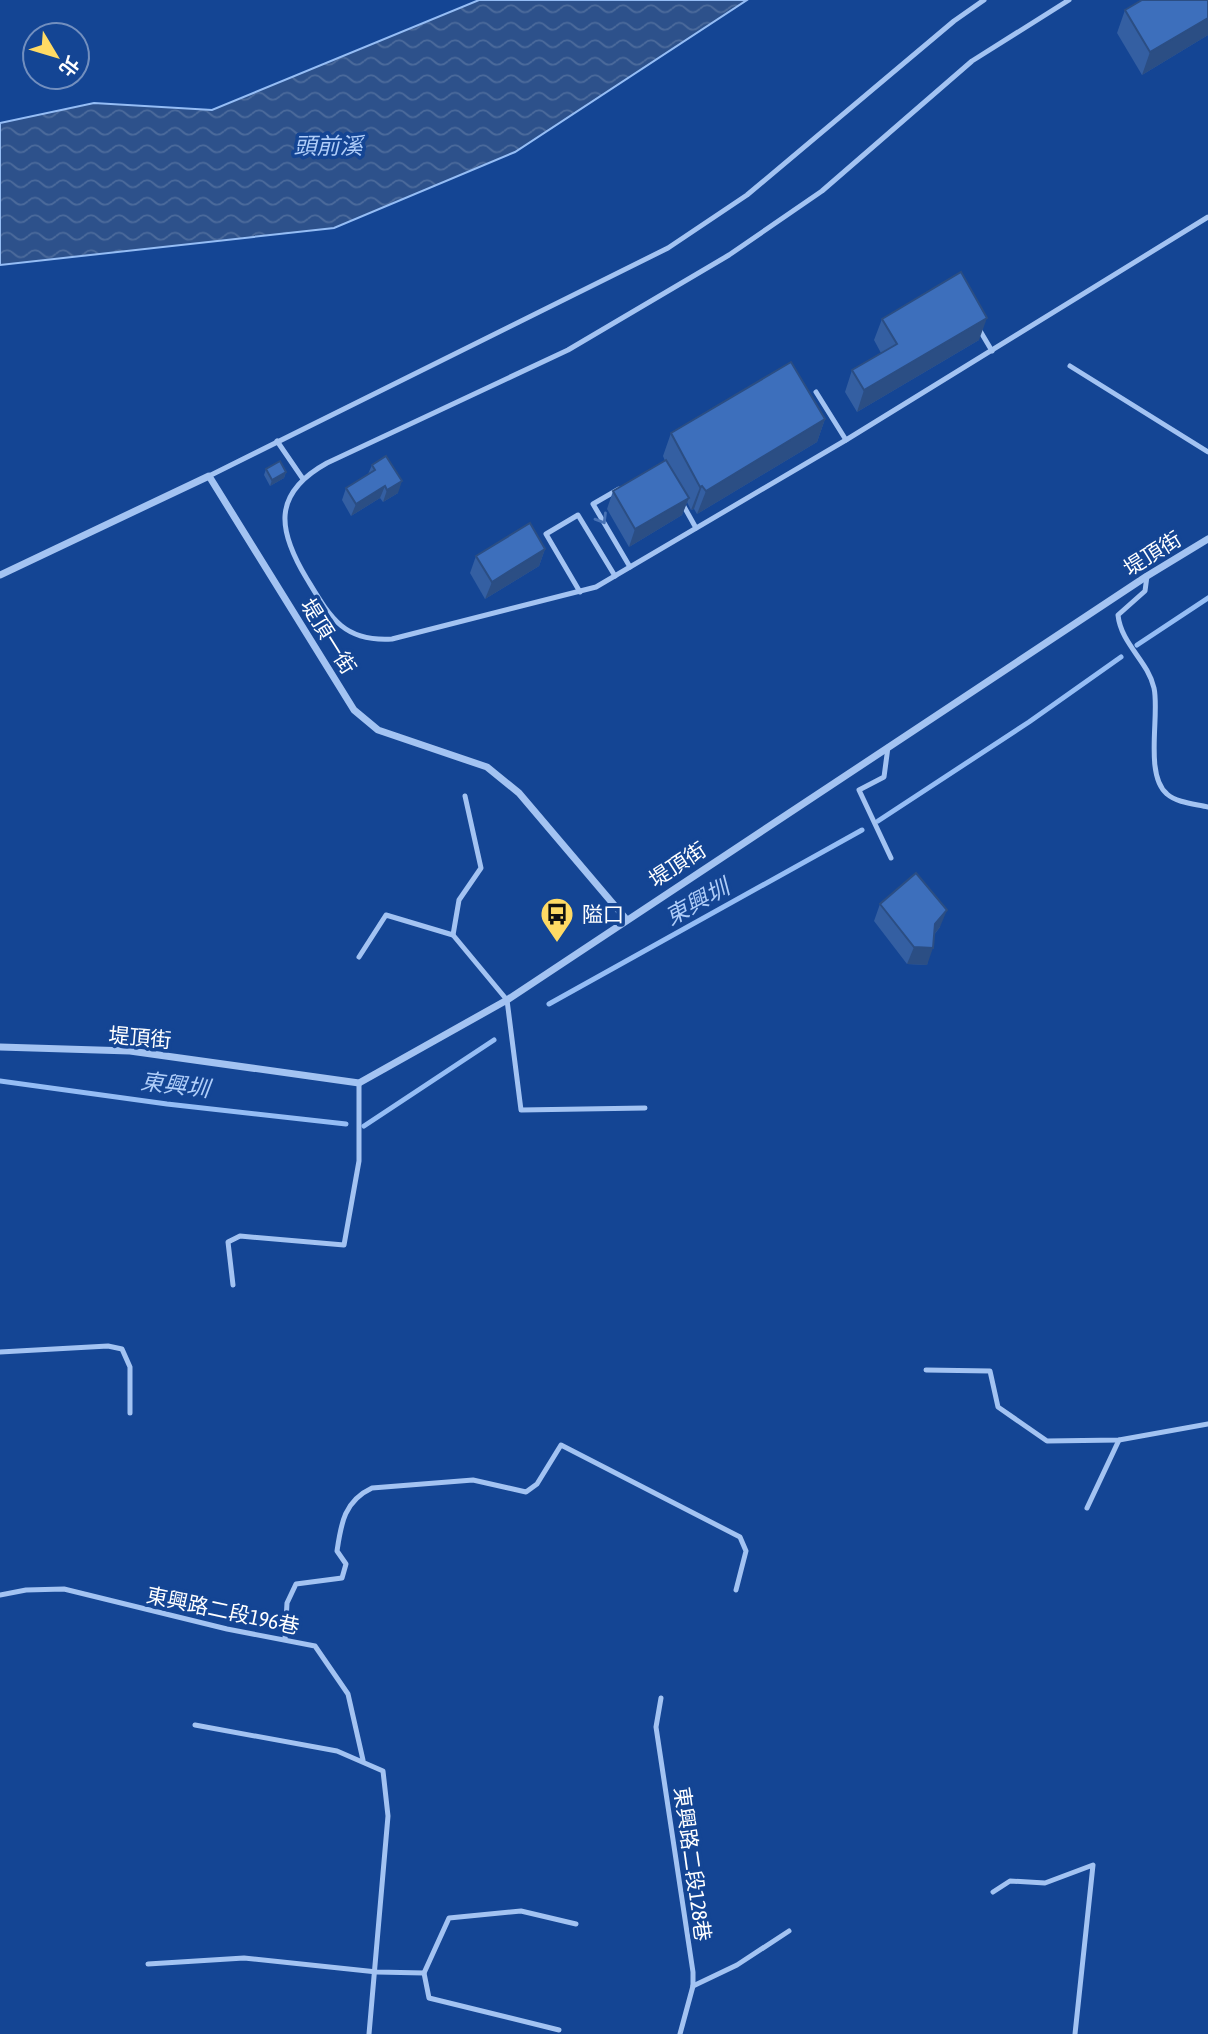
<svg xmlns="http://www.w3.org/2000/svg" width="1208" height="2034" font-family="'Asap Condensed','Noto Sans TC',sans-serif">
	<defs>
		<pattern id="water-waves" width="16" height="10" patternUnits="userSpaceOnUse" patternTransform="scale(1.75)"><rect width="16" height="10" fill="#2d518b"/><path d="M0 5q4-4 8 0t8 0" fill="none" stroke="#4c6b9c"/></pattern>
	</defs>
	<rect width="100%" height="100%" fill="#144594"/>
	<path fill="url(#water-waves)" stroke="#95bdf5" stroke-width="2" d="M479,0H747L515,152L334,228L0,265V123L94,103L212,110Z"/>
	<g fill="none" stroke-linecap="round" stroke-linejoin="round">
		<g stroke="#95bdf5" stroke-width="5">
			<path d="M1137,645L1208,598"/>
			<path d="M878,821L1029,722L1121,657"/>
			<path d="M549,1004L862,830"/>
			<path d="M0,1081L167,1104L346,1124"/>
			<path d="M364,1126L494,1040"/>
		</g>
		<g stroke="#a3c3f2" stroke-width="5">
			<path d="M1069,0L972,61L822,191L729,255L568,350L327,463C271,494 278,531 307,579C330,617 343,642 392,639L596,587L846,440L1208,217"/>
			<path d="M979,329L992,351"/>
			<path d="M1070,366L1208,452"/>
			<path d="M816,392L846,440"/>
			<path d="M277,441L303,479"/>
			<path d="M209,476L668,248L747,195L954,21L984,0"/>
			<path d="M619,489L593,504L630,567"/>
			<path d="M682,503L696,528"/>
			<path d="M1147,576L1145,591L1118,615C1121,644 1148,661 1154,688C1160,714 1144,775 1167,794C1177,803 1196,804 1208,807"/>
			<path d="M580,592L546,534L578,515L615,576"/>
			<path d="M888,747L884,777L859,790L891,858"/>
			<path d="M465,796L481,868L459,900L453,935L507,1000L521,1110L645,1108"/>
			<path d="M359,957L386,915L453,935"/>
			<path d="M233,1285L228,1242L240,1236L344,1245L359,1161V1083"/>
			<path d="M0,1352L108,1346L122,1349L130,1367V1413"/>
			<path d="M926,1370L990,1371L998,1407L1047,1441L1119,1440L1208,1424"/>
			<path d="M1087,1508L1119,1440"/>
			<path d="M0,1595L26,1590L64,1589L227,1629L315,1646L348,1694L363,1760"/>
			<path d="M285,1639L287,1603L296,1584L342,1578L346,1564L337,1551C341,1524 344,1501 372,1488L473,1480L526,1492L537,1484L561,1445L740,1537L746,1551L736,1590"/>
			<path d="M661,1698L656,1727L693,1972V1986L680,2034"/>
			<path d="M195,1725L337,1751L383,1771L388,1816L369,2034"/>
			<path d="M993,1892L1010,1881L1045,1883L1093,1865L1075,2034"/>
			<path d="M148,1964L244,1958L377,1972L424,1973L429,1998L559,2030"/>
			<path d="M424,1973L449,1918L521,1911L576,1924"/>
			<path d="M693,1986L737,1965L789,1931"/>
		</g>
		<g stroke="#a3c3f2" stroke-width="7">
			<path d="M0,575L209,476L354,710L378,730L487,767L519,793L626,919"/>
			<path d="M0,1047L130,1051L359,1083L507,1000L1147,576L1208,539"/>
		</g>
	</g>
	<g fill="#345fa2">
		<path d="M1208,0V35L1142,75L1117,33L1125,10Z"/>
		<path d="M882,319L979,340L857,412L845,392L852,370L881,353L874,340Z"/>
		<path d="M825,419L817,442L697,514L694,509L691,510L687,502L682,515L629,547L607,509L613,491L665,461L663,456L671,433Z"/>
		<path d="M372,465L398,493L383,502L380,498L351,516L342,500L346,488L368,474Z"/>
		<path d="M266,469L286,472L284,478L270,486L264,475Z"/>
		<path d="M545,549L539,566L485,599L470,573L476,556Z"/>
		<path d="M880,904L940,927L934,935L927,965L907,964L874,921Z"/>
	</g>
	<g fill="#2b4e84">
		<path d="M1208,18V35L1142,75L1150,52Z"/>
		<path d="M987,318L979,340L857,412L864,390Z"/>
		<path d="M825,419L817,442L697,514L706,491Z"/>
		<path d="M286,472L284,478L270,486L272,480Z"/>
		<path d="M402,481L398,493L383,502L387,490Z"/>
		<path d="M385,486L380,498L351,516L356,504Z"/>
		<path d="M702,486L694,509L691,510L700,487Z"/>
		<path d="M689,498L682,515L629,547L635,529Z"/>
		<path d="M545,549L539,566L485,599L492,582Z"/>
		<path d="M947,910L940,927L928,942L935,924Z"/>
		<path d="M914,947L933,948L927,965L907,964Z"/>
	</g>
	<g fill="#3d6fbc" stroke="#2b4e84" stroke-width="2">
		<path d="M1142,0H1208V18L1150,52L1125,10Z"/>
		<path d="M961,272L987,318L864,390L852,370L897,344L882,319Z"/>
		<path d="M791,362L825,419L706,491L702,486L700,487L671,433Z"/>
		<path d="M386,456L402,481L387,490L385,486L356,504L346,488L375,470L372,465Z"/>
		<path d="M666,460L689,498L635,529L613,491Z"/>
		<path d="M280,461L286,472L272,480L266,469Z"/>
		<path d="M530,523L545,549L492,582L476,556Z"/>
		<path d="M916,873L947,910L935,924L933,948L914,947L880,904Z"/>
	</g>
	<defs><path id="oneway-chevron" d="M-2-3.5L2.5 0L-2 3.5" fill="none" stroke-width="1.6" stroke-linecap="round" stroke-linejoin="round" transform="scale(1.75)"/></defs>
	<use stroke="#4671b5" href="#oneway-chevron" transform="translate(602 519) rotate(59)"/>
	<defs>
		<symbol id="bus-pin" viewBox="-11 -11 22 30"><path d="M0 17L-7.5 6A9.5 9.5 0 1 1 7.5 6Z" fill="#ffda64" stroke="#144594"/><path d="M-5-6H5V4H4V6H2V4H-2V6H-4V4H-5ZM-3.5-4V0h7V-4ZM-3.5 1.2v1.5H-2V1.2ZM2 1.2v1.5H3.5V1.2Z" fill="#111"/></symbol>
	</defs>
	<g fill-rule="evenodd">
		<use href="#bus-pin" x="538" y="895" width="38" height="52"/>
	</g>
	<g text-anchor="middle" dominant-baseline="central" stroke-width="7" stroke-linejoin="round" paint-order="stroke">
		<g font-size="21" fill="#fff" stroke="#144594">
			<text transform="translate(1152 553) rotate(-32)">堤頂街</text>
			<text transform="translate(329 636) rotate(58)">堤頂一街</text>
			<text transform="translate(677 864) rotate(-33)">堤頂街</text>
			<text transform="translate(140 1037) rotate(5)">堤頂街</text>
			<text transform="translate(223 1610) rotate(12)">東興路二段196巷</text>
			<text transform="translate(693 1864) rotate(82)">東興路二段128巷</text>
		</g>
		<g font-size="21" fill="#fff" stroke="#144594" text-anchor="start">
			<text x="582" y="914">隘口</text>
		</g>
		<g font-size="23" font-style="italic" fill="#afcdf9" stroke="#144594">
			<text x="328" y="146">頭前溪</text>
			<text transform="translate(697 902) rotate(-29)">東興圳</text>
			<text transform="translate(175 1085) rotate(7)">東興圳</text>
		</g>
	</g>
	<g transform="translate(56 56) rotate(128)"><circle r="33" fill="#144594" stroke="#728fbf" stroke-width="2"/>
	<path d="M0-5L12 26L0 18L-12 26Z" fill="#ffda64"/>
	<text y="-10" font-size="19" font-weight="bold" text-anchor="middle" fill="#ffffff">北</text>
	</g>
</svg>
